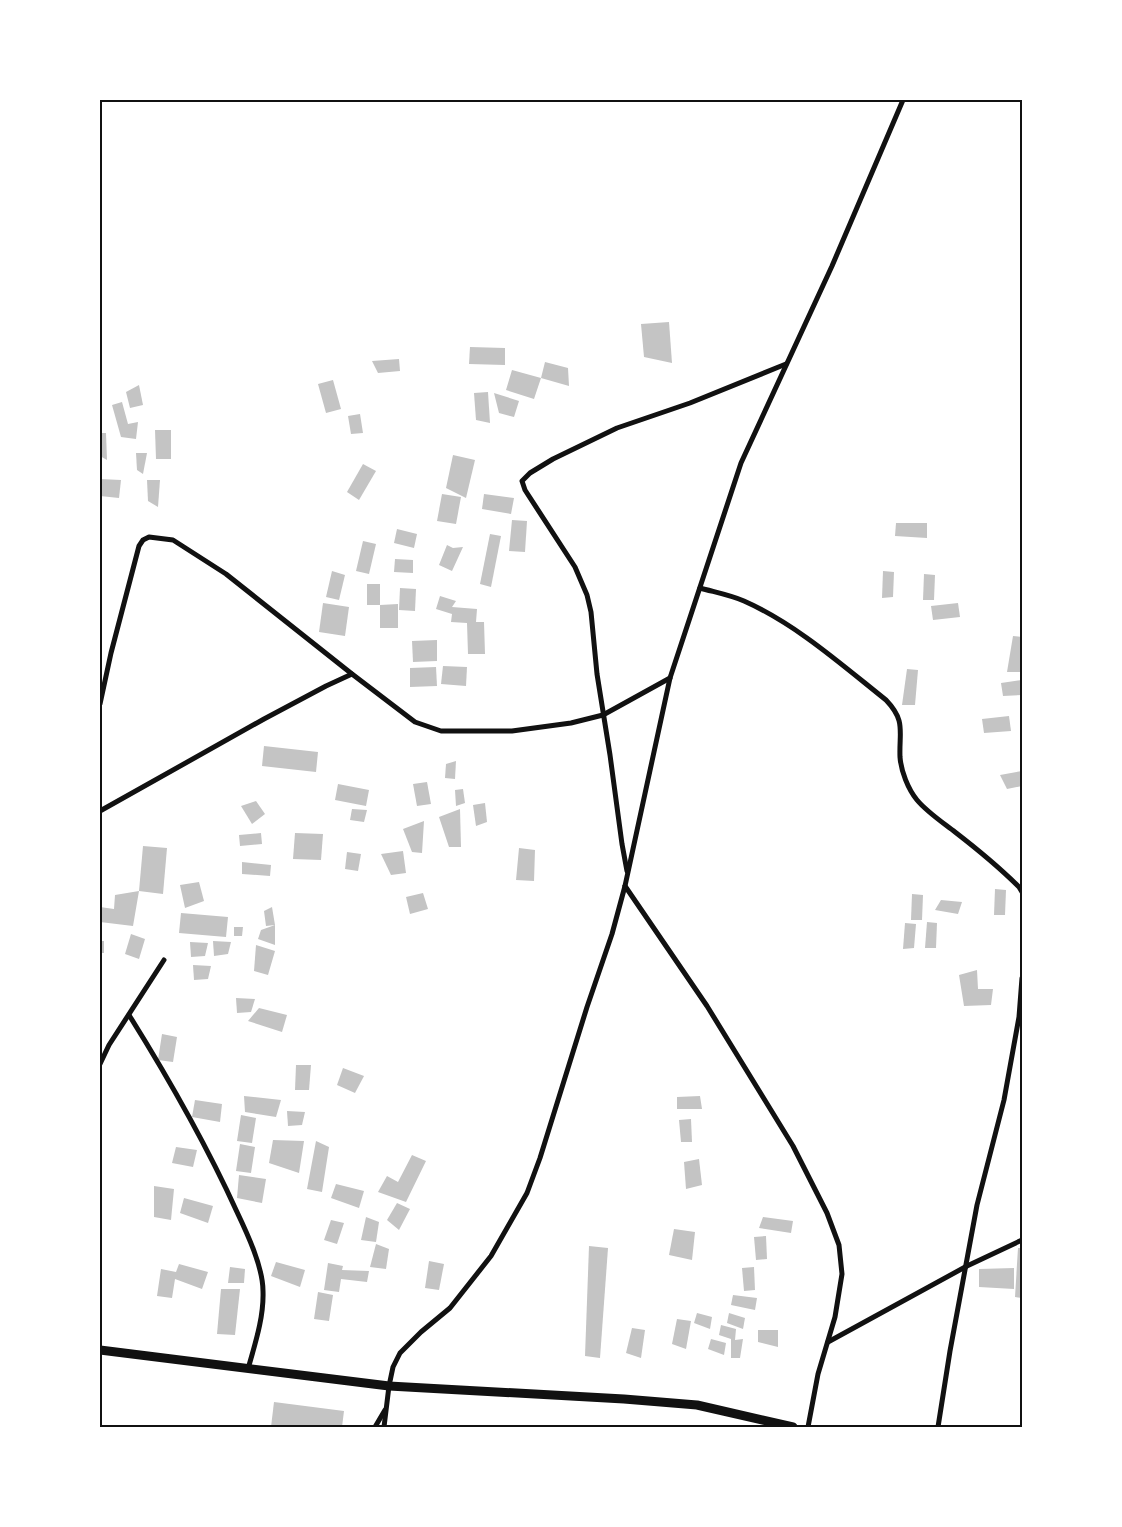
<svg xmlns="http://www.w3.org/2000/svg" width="1122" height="1527" font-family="'PT Sans',sans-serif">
	<rect width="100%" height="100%" fill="#fff"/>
	<g fill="#c4c4c4">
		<path d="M669,322L672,363L644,357L641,324Z"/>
		<path d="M470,347L505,348V365L469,364Z"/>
		<path d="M399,359L400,371L378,373L372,361Z"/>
		<path d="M545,362L568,368L569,386L541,378L534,399L506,390L512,370L541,378Z"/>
		<path d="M333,380L341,409L326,413L318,384Z"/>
		<path d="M139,385L143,405L130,408L126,392Z"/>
		<path d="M488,392L490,423L476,420L474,393Z"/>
		<path d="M494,393L519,401L514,417L499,413Z"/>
		<path d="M122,402L128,424L138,422L136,439L121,437L112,405Z"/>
		<path d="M360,414L363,433L351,434L348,416Z"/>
		<path d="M155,430H171V459H156Z"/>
		<path d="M100,433H106L107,460L100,456Z"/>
		<path d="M136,453H147L143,474L137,470Z"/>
		<path d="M453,455L475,460L466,498L446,488Z"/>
		<path d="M363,464L376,471L359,500L347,492Z"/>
		<path d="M100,479L121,480L119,498L100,496Z"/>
		<path d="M147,480H160L158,507L148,501Z"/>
		<path d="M442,494L461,497L456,524L437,521Z"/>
		<path d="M484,494L514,498L511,514L482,509Z"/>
		<path d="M512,520L527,521L525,552L509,551Z"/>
		<path d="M896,523H927V538L895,536Z"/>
		<path d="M397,529L417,534L414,548L394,543Z"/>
		<path d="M490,534L501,536L491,587L480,584Z"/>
		<path d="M363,541L376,544L369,574L356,571Z"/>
		<path d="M447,545L453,548L463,547L452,571L439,565Z"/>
		<path d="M395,559L413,560V573L394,572Z"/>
		<path d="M332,571L345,575L339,600L326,597Z"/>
		<path d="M883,571L894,572L893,597L882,598Z"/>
		<path d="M924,574L935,575L934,600H923Z"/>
		<rect x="367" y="584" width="13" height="21"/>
		<path d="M400,588L416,589L415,611L399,610Z"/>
		<path d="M440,596L456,601L452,607L477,609L476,622H484L485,654H468L467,623L451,622L452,614L436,609Z"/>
		<path d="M323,603L349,607L345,636L319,632Z"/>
		<path d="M958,603L960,617L933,620L931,606Z"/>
		<path d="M398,604V628H380V605Z"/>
		<path d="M1013,636L1022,637L1021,672H1007Z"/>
		<path d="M437,640V661L413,662L412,641Z"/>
		<path d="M443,666L467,667L466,686L441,684Z"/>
		<path d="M436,667L437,686L410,687V668Z"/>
		<path d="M907,669L918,670L915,705H902Z"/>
		<path d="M1022,680V695L1003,696L1001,683Z"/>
		<path d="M1009,716L1011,731L984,733L982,719Z"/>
		<path d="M264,746L318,752L316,772L262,766Z"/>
		<path d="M456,761L455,779L445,778L446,764Z"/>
		<path d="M1022,771V786L1007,789L1000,775Z"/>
		<path d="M427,782L431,804L417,806L413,784Z"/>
		<path d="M338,784L369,790L366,806L335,800Z"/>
		<path d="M463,789L465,803L456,806L455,790Z"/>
		<path d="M256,801L265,814L252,824L241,806Z"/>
		<path d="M485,803L487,822L476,826L473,805Z"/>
		<path d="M352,809L367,810L364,822L350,820Z"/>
		<path d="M460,809L461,847H449L439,817Z"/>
		<path d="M424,821L422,853L412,852L403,829Z"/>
		<path d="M261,833L262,844L240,846L239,835Z"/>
		<path d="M295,833L323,834L321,860L293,859Z"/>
		<path d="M143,846L167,848L163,894L139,891Z"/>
		<path d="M519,848L535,850L534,881L516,880Z"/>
		<path d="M403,851L406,873L391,875L381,854Z"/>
		<path d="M347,852L361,854L358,871L345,869Z"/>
		<path d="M242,862L271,865L270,876L242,874Z"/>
		<path d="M199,882L204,901L185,908L180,885Z"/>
		<path d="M995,889L1006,890L1005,915H994Z"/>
		<path d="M139,891L133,926L100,922V907L114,909L115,895Z"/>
		<path d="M423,893L428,909L410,914L406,897Z"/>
		<path d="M912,894L923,895L922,920H911Z"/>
		<path d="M941,900L962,902L958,914L935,910Z"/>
		<path d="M272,907L275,925V945L258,939L261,930L275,925L266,926L264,911Z"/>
		<path d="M181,913L228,917L226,937L179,933Z"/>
		<path d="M927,922L937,923L936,948H925Z"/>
		<path d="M905,923L916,924L914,948L903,949Z"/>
		<path d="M234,927H243L242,936H234Z"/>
		<path d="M131,934L145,939L139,959L125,954Z"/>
		<rect x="100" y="941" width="4" height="12"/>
		<path d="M213,941L231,942L228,954L214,956Z"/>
		<path d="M190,942L208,943L205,956L191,957Z"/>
		<path d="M256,945L275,951L268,975L254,971Z"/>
		<path d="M193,965L211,966L208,979L194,980Z"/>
		<path d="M977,970L978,989H993L991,1005L964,1006L959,975Z"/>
		<path d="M236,998L255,999L251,1012L237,1013Z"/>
		<path d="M259,1008L287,1015L282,1032L248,1021Z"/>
		<path d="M162,1034L177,1037L173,1062L158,1060Z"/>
		<path d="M296,1065H311L309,1090H295Z"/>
		<path d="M343,1068L364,1076L355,1093L337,1085Z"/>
		<path d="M244,1096L281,1100L276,1117L245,1112Z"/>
		<path d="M700,1096L702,1109H677V1097Z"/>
		<path d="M195,1100L222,1104L220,1122L192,1117Z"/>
		<path d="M287,1111L305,1112L302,1125L288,1126Z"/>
		<path d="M241,1115L256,1118L252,1143L237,1141Z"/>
		<path d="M691,1119L692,1142H681L679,1120Z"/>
		<path d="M273,1140L304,1141L299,1173L269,1163Z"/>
		<path d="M316,1141L329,1147L322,1192L307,1189Z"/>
		<path d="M240,1144L255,1147L251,1173L236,1171Z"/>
		<path d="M176,1147L197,1150L193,1167L172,1163Z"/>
		<path d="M412,1155L426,1161L406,1202L378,1192L387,1176L398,1182Z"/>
		<path d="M699,1159L702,1185L686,1189L684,1162Z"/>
		<path d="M239,1175L266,1179L262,1203L237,1198Z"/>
		<path d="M336,1184L364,1191L359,1208L331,1198Z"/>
		<path d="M154,1186L174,1189L171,1220L154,1217Z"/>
		<path d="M184,1198L213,1206L208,1223L180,1213Z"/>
		<path d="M397,1203L410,1209L399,1230L387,1220Z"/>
		<path d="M366,1217L379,1222L376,1242L361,1240Z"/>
		<path d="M763,1217L793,1221L791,1233L759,1228Z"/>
		<path d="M331,1220L344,1223L337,1244L324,1240Z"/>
		<path d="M674,1229L695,1232L692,1260L669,1255Z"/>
		<path d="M766,1236L767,1259L756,1260L754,1237Z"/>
		<path d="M376,1244L389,1249L386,1269L370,1267Z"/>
		<path d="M589,1246L608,1248L600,1358L585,1356Z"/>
		<path d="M1018,1248H1022V1298L1015,1297Z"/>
		<path d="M429,1261L444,1264L439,1290L425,1288Z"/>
		<path d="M276,1262L305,1270L300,1287L271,1276Z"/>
		<path d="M328,1263L343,1266L342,1270L369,1271L367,1282L341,1279L339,1292L324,1290Z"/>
		<path d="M179,1264L208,1272L202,1289L175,1279L172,1298L157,1296L161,1269L176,1272Z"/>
		<path d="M230,1267L245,1269L244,1283H228Z"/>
		<path d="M754,1267L755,1290L744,1291L742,1268Z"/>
		<path d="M1014,1268V1289L979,1287V1269Z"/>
		<path d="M221,1289H240L235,1335L217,1334Z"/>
		<path d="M318,1292L333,1295L329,1321L314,1319Z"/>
		<path d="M733,1295L757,1298L755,1310L731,1305Z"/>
		<path d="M697,1313L712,1317L710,1329L694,1323Z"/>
		<path d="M729,1313L745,1318L743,1329L727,1323Z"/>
		<path d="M677,1319L691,1321L686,1349L672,1344Z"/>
		<path d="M721,1325L736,1329L735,1340L743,1339L740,1358H731V1339L719,1335Z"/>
		<path d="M632,1328L645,1330L641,1358L626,1353Z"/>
		<path d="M758,1330H778V1347L758,1342Z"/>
		<path d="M711,1339L726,1343L724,1355L708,1349Z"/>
		<path d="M274,1402L344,1411L342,1427H271Z"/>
	</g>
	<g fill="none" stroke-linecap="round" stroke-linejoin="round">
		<g stroke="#111" stroke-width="5">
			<path d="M700,588C714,592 730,595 744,601C796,624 842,665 886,700C906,721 899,731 900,757C901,771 908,789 917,800C927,812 942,822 955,832C977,849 999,867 1019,887L1022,892"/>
			<path d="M100,704L111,653L139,546L143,540L149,537L173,540L226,574L352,674L415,722L441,731H512L571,723L603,715L670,678"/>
			<path d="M100,811L264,719L326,686L352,674"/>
			<path d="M627,871L622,844L610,755L597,674L591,612L587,595L575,567L525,490L522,481L530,473L553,459L617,428L690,403L786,364"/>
			<path d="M625,886L707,1006L793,1146L827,1213L839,1245L842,1274L835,1317L818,1374L808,1427"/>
			<path d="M129,1015C169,1079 206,1144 237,1212C247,1233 263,1267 263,1291C264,1317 255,1344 248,1369"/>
			<path d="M100,1064L109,1045L164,960"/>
			<path d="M828,1342L967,1266L1022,1240"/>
			<path d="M375,1427L385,1410"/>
			<path d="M384,1427L389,1386L393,1367L400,1353L421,1332L450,1308L491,1256L527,1193L540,1158L587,1007L612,934L625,886L670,678L741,463L832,266L903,100"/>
			<path d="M938,1427L950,1351L977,1205L1004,1100L1019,1017L1022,978"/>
		</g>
		<path stroke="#111" stroke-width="9" d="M100,1350L389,1386L624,1399L697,1405L793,1427"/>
	</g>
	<rect width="1122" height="1527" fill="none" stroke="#ffffff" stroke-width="202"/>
	<rect x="101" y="101" width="920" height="1325" fill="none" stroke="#111" stroke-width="2"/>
</svg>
